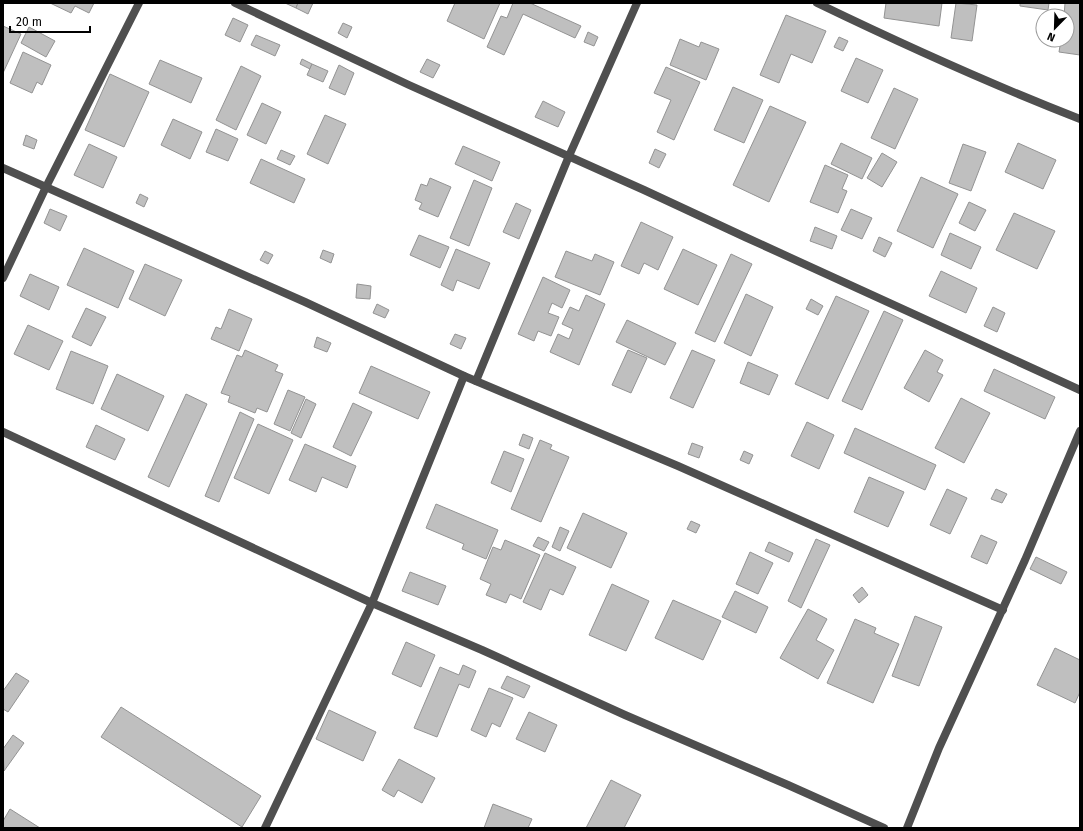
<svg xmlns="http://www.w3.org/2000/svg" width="1083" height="831" font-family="'Fira Sans',sans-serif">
	<rect width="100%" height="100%" fill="#fff"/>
	<g fill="#bfbfbf" stroke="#939393">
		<path d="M50,3H94L89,13L75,6L71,13Z"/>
		<path d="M285,3H298L296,8Z"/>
		<path d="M298,3H313L308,14L296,8Z"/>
		<path d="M455,3H500L484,39L447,21Z"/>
		<path d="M513,3H530L581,26L575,38L523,14L504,55L487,47L501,16L507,18Z"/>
		<path d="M886,3H942L939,26L884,18Z"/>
		<path d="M956,3L977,5L972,41L951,38Z"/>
		<path d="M1020,3H1049L1048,10L1020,6Z"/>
		<path d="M1065,3H1080V55L1059,52L1061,40H1067V16H1064Z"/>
		<path d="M786,15L826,31L812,63L791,54L779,83L760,75Z"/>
		<path d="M233,18L248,25L240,42L225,35Z"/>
		<path d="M343,23L352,27L347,38L338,33Z"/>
		<path d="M3,26L21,34L3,73Z"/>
		<path d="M29,27L55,41L46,57L21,43Z"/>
		<path d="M588,32L598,37L594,46L584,42Z"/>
		<path d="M256,35L280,45L275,56L251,45Z"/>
		<path d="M839,37L848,41L843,51L834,47Z"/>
		<path d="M680,39L699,47L701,42L719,49L706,80L670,65Z"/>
		<path d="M23,52L51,65L42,85L37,82L32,93L10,83Z"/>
		<path d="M856,58L883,70L868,103L841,91Z"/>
		<path d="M302,59L312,64L310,69L300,64Z"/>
		<path d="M427,59L440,65L433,78L420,72Z"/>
		<path d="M160,60L202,78L191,103L149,84Z"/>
		<path d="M312,64L328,71L323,82L307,75Z"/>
		<path d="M339,65L354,73L345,95L329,88Z"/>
		<path d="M241,66L261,76L236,130L216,120Z"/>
		<path d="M666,67L700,82L674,140L657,132L671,100L654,93Z"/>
		<path d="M110,74L149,92L124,147L85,130Z"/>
		<path d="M733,87L763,100L744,143L714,130Z"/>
		<path d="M894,88L918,99L895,149L871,138Z"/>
		<path d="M543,101L565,112L558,127L535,117Z"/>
		<path d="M262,103L281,112L266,144L247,135Z"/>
		<path d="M770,106L806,122L769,202L733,185Z"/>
		<path d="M325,115L346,124L328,164L307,154Z"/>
		<path d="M173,119L202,132L190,159L161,145Z"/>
		<path d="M216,129L238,139L228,161L206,152Z"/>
		<path d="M26,135L37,140L34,149L23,145Z"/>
		<path d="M841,143L872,158L862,179L831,164Z"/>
		<path d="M1018,143L1056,160L1043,189L1005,172Z"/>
		<path d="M89,144L117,157L103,188L74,175Z"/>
		<path d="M963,144L986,152L971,191L949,183Z"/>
		<path d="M463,146L500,162L492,181L455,164Z"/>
		<path d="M655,149L666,154L659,168L649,163Z"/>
		<path d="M281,150L295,156L290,165L277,159Z"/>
		<path d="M882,153L897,162L882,187L867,178Z"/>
		<path d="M261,159L305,179L294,203L250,183Z"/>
		<path d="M825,165L848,175L842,189L847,191L838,213L810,202Z"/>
		<path d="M921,177L958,194L933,248L897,231Z"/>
		<path d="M430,178L451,187L438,217L419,209L422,203L415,200L421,184L427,186Z"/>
		<path d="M474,180L492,188L469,246L450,238Z"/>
		<path d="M140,194L148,198L144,207L136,203Z"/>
		<path d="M969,202L986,210L975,231L959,223Z"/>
		<path d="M516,203L531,210L519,239L503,232Z"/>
		<path d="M50,209L67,216L60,231L44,223Z"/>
		<path d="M851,209L872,218L862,239L841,230Z"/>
		<path d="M1014,213L1055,231L1037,269L996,250Z"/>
		<path d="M641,222L673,237L658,270L644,263L639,274L621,266Z"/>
		<path d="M815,227L837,236L832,249L810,241Z"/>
		<path d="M950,233L981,247L971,269L941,255Z"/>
		<path d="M419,235L449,247L440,268L410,255Z"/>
		<path d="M879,237L892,243L885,257L873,251Z"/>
		<path d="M84,248L134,271L118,308L67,285Z"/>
		<path d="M456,249L490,263L479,289L457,280L453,291L441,285Z"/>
		<path d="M683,249L717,265L698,305L664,289Z"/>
		<path d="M323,250L334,254L331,263L320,258Z"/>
		<path d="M265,251L273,255L268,264L260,260Z"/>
		<path d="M566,251L592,261L595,254L614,262L600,295L555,277Z"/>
		<path d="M731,254L752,264L715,342L695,333Z"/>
		<path d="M145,264L182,280L165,316L129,299Z"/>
		<path d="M941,271L977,288L966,313L929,296Z"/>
		<path d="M30,274L59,287L49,310L20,296Z"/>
		<path d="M543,277L570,290L562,308L552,303L548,313L559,317L551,336L538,331L534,341L518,334Z"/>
		<path d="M357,284L371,286L370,299L356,298Z"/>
		<path d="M746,294L773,307L751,356L724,343Z"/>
		<path d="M586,295L605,304L579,365L550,352L558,334L569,339L573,329L562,324L570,307L579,311Z"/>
		<path d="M836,296L869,311L828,399L795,384Z"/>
		<path d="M811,299L823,306L818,315L806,309Z"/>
		<path d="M377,304L389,310L385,318L373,313Z"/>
		<path d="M993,307L1005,313L997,332L984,326Z"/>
		<path d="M86,308L106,317L91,346L72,337Z"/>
		<path d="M229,309L252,319L239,351L211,339L216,327L221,329Z"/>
		<path d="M884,311L903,320L862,410L842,401Z"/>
		<path d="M627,320L676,343L665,365L616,342Z"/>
		<path d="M28,325L63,341L49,370L14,354Z"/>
		<path d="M455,334L466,338L461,349L450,344Z"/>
		<path d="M317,337L331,343L327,352L314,347Z"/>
		<path d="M245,350L278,365L275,371L283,374L267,412L257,408L255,413L228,402L230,396L221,393L237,355L242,357Z"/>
		<path d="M628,350L647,358L631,393L612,385Z"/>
		<path d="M692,350L715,360L693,408L670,398Z"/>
		<path d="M925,350L943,360L937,372L943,375L929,402L904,388Z"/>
		<path d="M71,351L108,366L93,404L56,389Z"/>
		<path d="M748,362L778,375L769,395L740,383Z"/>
		<path d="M371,366L430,392L418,419L359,393Z"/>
		<path d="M994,369L1055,397L1045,419L984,391Z"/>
		<path d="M117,374L164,396L148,431L101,409Z"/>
		<path d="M288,390L305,397L290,431L274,424Z"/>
		<path d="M186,394L207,404L169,487L148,477Z"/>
		<path d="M961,398L990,413L964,463L935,448Z"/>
		<path d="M306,399L316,404L301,438L291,433Z"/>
		<path d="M353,403L372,412L351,456L333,447Z"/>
		<path d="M240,412L254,419L219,502L205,496Z"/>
		<path d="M807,422L834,435L819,469L791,456Z"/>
		<path d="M258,424L293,440L269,494L234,478Z"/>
		<path d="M96,425L125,439L115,460L86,447Z"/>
		<path d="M855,428L936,465L925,490L844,453Z"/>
		<path d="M523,434L533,438L529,449L519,445Z"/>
		<path d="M540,440L552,445L550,449L569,457L541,522L511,509Z"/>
		<path d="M692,443L703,447L699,458L688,454Z"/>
		<path d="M305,444L356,466L347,488L322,477L316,492L289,480Z"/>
		<path d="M504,451L524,459L511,492L491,483Z"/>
		<path d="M744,451L753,455L749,464L740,460Z"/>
		<path d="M869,477L904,492L888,527L854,512Z"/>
		<path d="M947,489L967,498L950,534L930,525Z"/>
		<path d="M996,489L1007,494L1002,503L991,499Z"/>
		<path d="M436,504L498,530L486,559L462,549L464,544L426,528Z"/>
		<path d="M583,513L627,533L611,568L567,548Z"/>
		<path d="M691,521L700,525L696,533L687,529Z"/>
		<path d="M560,527L569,531L560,551L552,547Z"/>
		<path d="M981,535L997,542L987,564L971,557Z"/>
		<path d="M538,537L549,542L544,551L533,546Z"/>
		<path d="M816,539L830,545L801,608L788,601Z"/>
		<path d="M505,540L540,555L521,599L510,594L506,603L486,595L491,584L480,579L493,547L501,550Z"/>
		<path d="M769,542L793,553L789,562L765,551Z"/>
		<path d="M750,552L773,563L758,594L736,584Z"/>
		<path d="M545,553L576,567L563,595L550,589L541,610L523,602Z"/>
		<path d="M1036,557L1067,572L1061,584L1030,569Z"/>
		<path d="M410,572L446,586L438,605L402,591Z"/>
		<path d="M612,584L649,601L626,651L589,635Z"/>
		<path d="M862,587L868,595L859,603L853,595Z"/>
		<path d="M735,591L768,607L756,633L722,617Z"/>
		<path d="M673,600L721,621L703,660L655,638Z"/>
		<path d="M808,609L827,619L816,640L834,650L818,679L780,658Z"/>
		<path d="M915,616L942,627L919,686L892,676Z"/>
		<path d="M855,619L876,628L874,633L899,644L873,703L827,683Z"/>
		<path d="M406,642L435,655L421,687L392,674Z"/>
		<path d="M1055,648L1080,660V692L1075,703L1037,685Z"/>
		<path d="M463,665L476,671L469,688L459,684L437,737L414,728L440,667L459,675Z"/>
		<path d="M16,673L29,681L8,712L3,709V691Z"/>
		<path d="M507,676L530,686L524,698L501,688Z"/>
		<path d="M489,688L513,698L500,727L492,723L486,737L471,730Z"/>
		<path d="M121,707L261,796L242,827L101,737Z"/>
		<path d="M329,710L376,732L363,761L316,739Z"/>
		<path d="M529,712L557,725L545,752L516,739Z"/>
		<path d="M13,735L24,743L4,771L3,749Z"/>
		<path d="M399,759L435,778L422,803L398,790L394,797L382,790Z"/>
		<path d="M611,780L641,795L624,828H586Z"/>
		<path d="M493,804L532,819L528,828H484Z"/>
		<path d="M10,809L40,828H3V821Z"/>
	</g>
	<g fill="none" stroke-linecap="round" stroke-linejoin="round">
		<g stroke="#4f4f4f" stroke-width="8">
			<path d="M235,3L409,85L644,190L745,237L1080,390"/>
			<path d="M817,3C904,45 990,84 1080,119"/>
			<path d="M3,168L305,302L464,376L678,466L1003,610"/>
			<path d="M3,278L46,187L139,3"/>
			<path d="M476,381L569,156L637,3"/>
			<path d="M3,432L372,603L482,650L625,715L788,785L884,828"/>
			<path d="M265,828L372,603L464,376"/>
			<path d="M907,828L939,748L1025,560L1080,431"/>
		</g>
	</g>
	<rect width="1083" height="831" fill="none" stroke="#000000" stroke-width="8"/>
	<g transform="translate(1055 28) rotate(203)"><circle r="19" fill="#ffffff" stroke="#999999"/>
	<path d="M0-3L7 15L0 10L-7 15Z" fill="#000000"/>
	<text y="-6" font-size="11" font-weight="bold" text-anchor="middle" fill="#000000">N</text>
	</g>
	<path d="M10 26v6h80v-6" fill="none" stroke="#000000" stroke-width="2"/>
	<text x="16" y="26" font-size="12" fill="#000000" stroke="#ffffff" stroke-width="3" paint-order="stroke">20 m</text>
</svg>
